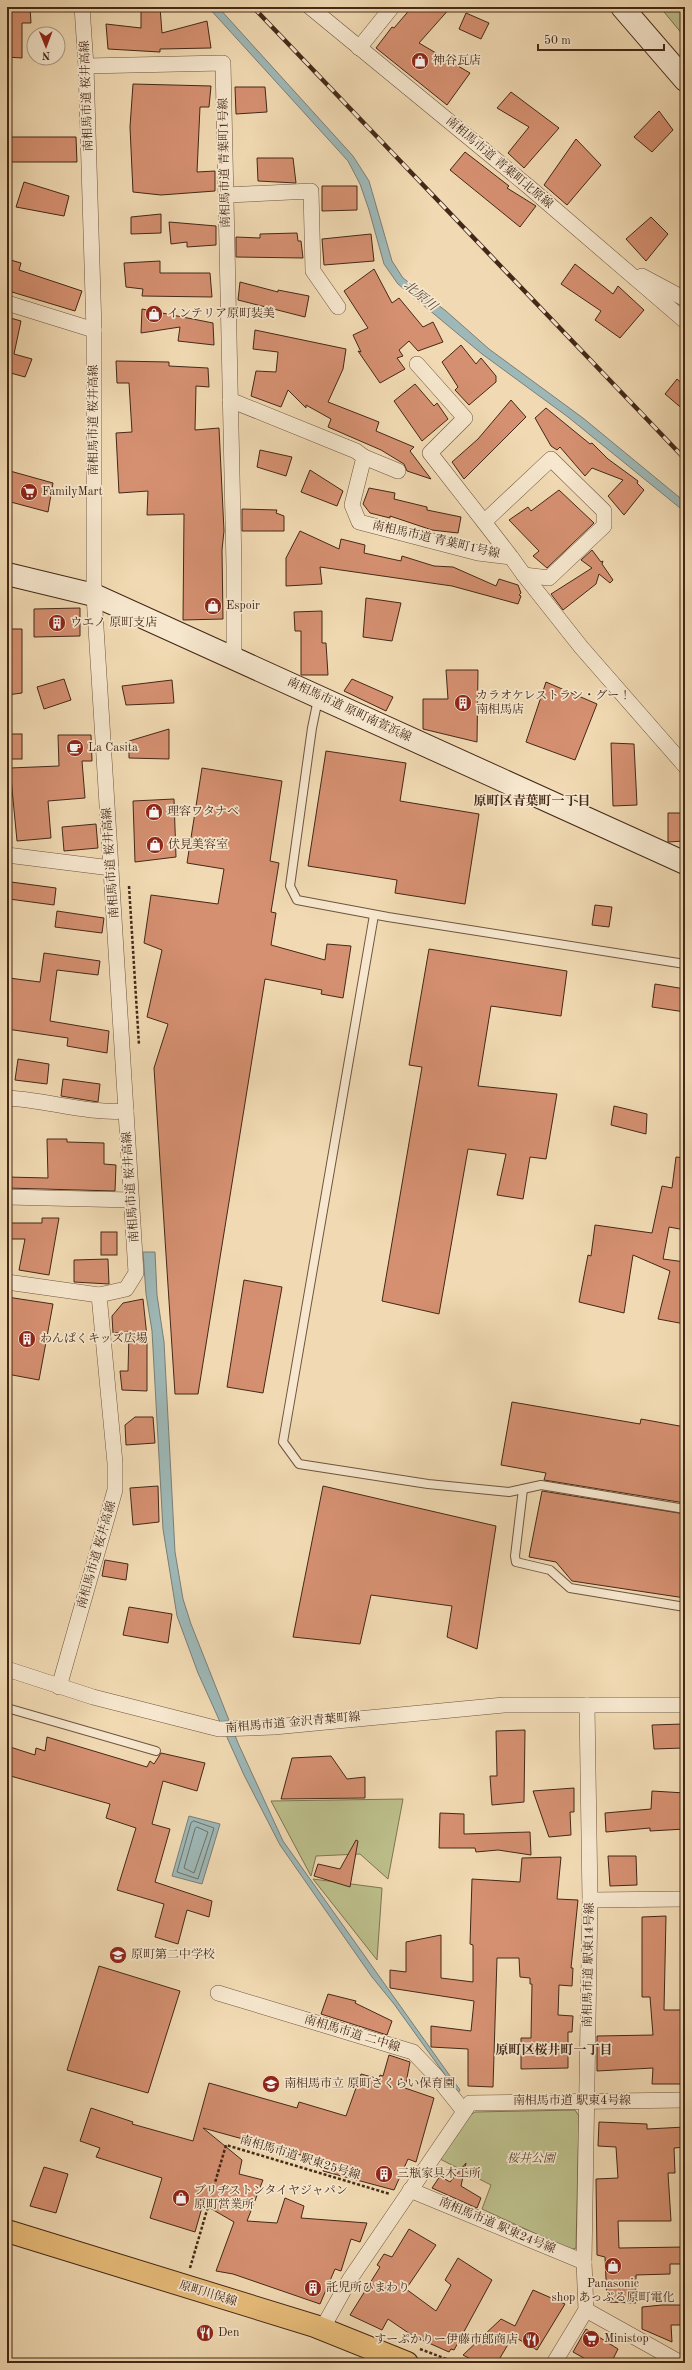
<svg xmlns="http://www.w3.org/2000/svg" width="692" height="2370" font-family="'Old Standard TT','Noto Serif JP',serif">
	<rect width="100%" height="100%" fill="#f1dab3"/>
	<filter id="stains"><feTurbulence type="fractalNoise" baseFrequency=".005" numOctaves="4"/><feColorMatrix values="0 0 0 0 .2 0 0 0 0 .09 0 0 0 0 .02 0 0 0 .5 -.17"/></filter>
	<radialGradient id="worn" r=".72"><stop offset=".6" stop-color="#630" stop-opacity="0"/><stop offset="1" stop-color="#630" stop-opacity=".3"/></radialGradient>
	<g fill="#bcbf8b" stroke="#807451">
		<path d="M660,7H685V36L683,35Z"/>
		<path d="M403,1799L388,1879L360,1854L316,1856L311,1876L271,1801Z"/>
		<path d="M313,1879L382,1888L377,1960Z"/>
		<path d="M575,2110L579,2116L576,2248L571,2250L482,2209L491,2185L440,2159L466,2118L475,2112Z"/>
	</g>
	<g fill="#9eb8b7" stroke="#7a7e77">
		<path d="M208,7H218L353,156L369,181L392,261L403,278L446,311L489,349L583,418L685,502V512L568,417L482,354L398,284L384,264L369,210L360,184L348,161Z"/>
		<path d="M143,1252H155L157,1295L164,1342L175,1552L183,1599L191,1624L238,1743L283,1841L460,2090L458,2093L394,2004L372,1977L280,1845L244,1775L198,1673L177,1616L163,1529L152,1331L146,1294Z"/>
		<path d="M189,1816L220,1824L202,1884L172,1876Z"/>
	</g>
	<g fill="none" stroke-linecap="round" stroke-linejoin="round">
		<g stroke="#717067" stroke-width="1">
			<path d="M194,1821L214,1828L198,1879L177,1872L191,1823Z"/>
			<path d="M197,1827L208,1832L194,1873L184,1868L195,1829Z"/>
		</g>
	</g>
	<g fill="#d59071" stroke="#442817">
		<path d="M7,7H30L31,23H22V58L7,57Z"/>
		<path d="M141,7H160L162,33L207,21L211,48L160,49V52L108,49L106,24L141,28Z"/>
		<path d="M412,7H451L419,43L470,73L447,105L376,48L392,27L394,28Z"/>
		<path d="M466,13L489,23L481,39L459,29Z"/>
		<path d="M133,84L211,86L209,107H200L197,172L215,171V191L161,195L133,192L130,127Z"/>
		<path d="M235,87H265L267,112L236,114Z"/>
		<path d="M511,92L559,128L524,168L508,153L529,127L497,108Z"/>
		<path d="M659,111L673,130L652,152L634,137Z"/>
		<path d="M7,137H76L77,162H7Z"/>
		<path d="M576,139L601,165L567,205L544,185Z"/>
		<path d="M465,152L509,186L507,188L536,206L520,227L450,170Z"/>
		<path d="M257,158H293L296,183L258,181Z"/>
		<path d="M24,182L69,196L64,216L16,207Z"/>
		<path d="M322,186H357V210L322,211Z"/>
		<path d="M161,214V233L131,234V217Z"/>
		<path d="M651,217L668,234L646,261L626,239Z"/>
		<path d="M169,222L216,226V245L187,247V242L171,244Z"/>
		<path d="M297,233L298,241H301L303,258L236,257V237L260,238V234Z"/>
		<path d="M371,234L374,261L324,265L322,239Z"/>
		<path d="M7,259L21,263L19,270L82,291L75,311L12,292L11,295L7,294Z"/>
		<path d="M160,261V273H210L212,297L142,296L143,289L126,287L124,263Z"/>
		<path d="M575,264L613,294L618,286L644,310L620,338L595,320L601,311L561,284Z"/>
		<path d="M374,269L392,303L399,298L423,327L433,322L443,342L418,351L409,341L399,350L403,356L397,358L405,369L380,383L358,351L361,352L353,335L368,328L344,291Z"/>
		<path d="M240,282L278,292V290L309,296L305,317L238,300Z"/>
		<path d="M142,309L213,323L214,345L178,341L180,327L141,333Z"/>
		<path d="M7,317L21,321L14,354L32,359L25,377L7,372Z"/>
		<path d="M255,330L346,349L343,369L328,402L379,422L376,431L414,447L410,451L431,479L407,471L404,464L381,450L328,427L331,419L306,405V408L288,390L281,407L251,396L256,371L276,372L278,352L253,349Z"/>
		<path d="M461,345L476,364L481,358L496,376V382L469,405L455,390L458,387L442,362Z"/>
		<path d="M116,361L169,362V366L208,368L209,387L196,386L195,430L219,428L224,531L222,550L223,619L183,620L184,514L147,515L148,491L119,493L116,433L132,432L129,383H117Z"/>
		<path d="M677,379L685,386V411L665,394Z"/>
		<path d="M415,384L434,406L437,403L448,419L422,441L394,401Z"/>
		<path d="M511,400L526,417L464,479L452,462L478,439Z"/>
		<path d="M546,408L590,444L592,443L608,459L638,481L637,483L644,490L624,515L608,496L623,480L592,468L585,476L560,447L557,450L551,446L535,418Z"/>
		<path d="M260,450L292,457L286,476L257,467Z"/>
		<path d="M310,470L343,491L337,506L301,492Z"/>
		<path d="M10,471L53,483L48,512L7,501V481Z"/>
		<path d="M369,488L395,493L394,499L427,507V510L461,517L458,533L432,530L390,516V518L370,513L363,504Z"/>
		<path d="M559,490L594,523L547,568L533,556L539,551L509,520L528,507L531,511Z"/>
		<path d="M242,509L277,510L276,513L284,516V531H242Z"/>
		<path d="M300,531L339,549L341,539L365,545L364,553L401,561L402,556L434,566L453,567L496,586L499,579L518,585L521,593L519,595L521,596L518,604L452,586L320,567L322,584L286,586V558Z"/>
		<path d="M592,550L601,562L603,561L602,564L613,580L610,583L599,574L596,584L563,610L551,594L592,568L581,560Z"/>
		<path d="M366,598L401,603L392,641L363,637Z"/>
		<path d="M80,608V636L34,637V609Z"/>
		<path d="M322,611V643H326L328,675H301V631H295L294,612Z"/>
		<path d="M7,629H22V693L7,695Z"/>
		<path d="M446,670H478L477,742L423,729V699H448Z"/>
		<path d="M64,679L71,700L44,709L37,687Z"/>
		<path d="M352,679L393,697L386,711L344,691Z"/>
		<path d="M172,680L174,703L126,705L122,686Z"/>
		<path d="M546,682L597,704L575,760L526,742Z"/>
		<path d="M169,729V759L129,758V741Z"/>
		<rect x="7" y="734" width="15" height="25"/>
		<path d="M58,735H91L92,761H82L85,798L48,801L51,838L17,841L10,768L59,766Z"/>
		<path d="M611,743L634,744L637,805L613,806Z"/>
		<path d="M326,751L406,763L400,801L479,814L465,904L395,893L397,880L308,866Z"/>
		<path d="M202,768L282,781L270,861L279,863L271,912L276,913L271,945L325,960L327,944L351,946L343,998L321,994L322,990L265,979L198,1394H175L154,1068L168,1024L147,1017L162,950L144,943L151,895L218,904L224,869L187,863Z"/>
		<path d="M174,799L176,857L135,862L133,801Z"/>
		<path d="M668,813H685V841L668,842Z"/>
		<path d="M96,824L98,848L64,851L62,827Z"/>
		<path d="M11,882L56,888L54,905L9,899Z"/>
		<path d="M595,905L612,907L609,927L592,925Z"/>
		<path d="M57,911L104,918L102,933L55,927Z"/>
		<path d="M429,949L567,971L561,1016L491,1006L478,1086L557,1094L546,1159L530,1157L523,1199L497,1195L506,1154L468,1149L439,1314L382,1301L422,1067L409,1065Z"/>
		<path d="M44,953L100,961L98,975L57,970L50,1021L109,1031L107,1053L67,1046L68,1038L7,1029L9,978L40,982Z"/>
		<path d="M655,984L685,989V1012L652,1007Z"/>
		<path d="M18,1059L49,1064L47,1084L15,1080Z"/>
		<path d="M63,1079L100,1084L98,1102L61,1096Z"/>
		<path d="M614,1106L647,1114L646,1134L611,1125Z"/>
		<path d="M47,1139H67V1142L104,1143V1164L116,1165L115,1191L7,1188V1177L48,1178Z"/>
		<path d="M676,1157L685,1158V1230L669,1227L663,1259L685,1262V1324L658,1319L670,1271L633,1255L624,1313L579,1302L588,1255L591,1256L595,1225L652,1233L662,1186L672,1188Z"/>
		<path d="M42,1218H59L49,1275L19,1270L25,1239H7V1223H42Z"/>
		<rect x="101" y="1232" width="16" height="23"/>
		<path d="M108,1259L109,1284L74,1282V1260Z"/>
		<path d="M244,1280L282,1287L263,1393L227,1387Z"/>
		<path d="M7,1297L53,1304L39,1380L7,1374Z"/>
		<path d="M143,1299L147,1337V1391L122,1390L120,1371H128L129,1332L113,1333L112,1316L123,1303Z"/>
		<path d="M512,1402L640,1424L641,1419L685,1427V1503L544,1480L546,1473L501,1465Z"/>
		<path d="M135,1417H153L155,1443L126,1445L125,1425Z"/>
		<path d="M158,1486L159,1522L133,1525L130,1488Z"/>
		<path d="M323,1486L496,1526L477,1649L447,1637L452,1606L371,1595L360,1644L293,1637Z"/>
		<path d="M542,1491L685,1514V1598L572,1581L556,1562L529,1557Z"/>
		<path d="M105,1560L128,1564L126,1580L102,1576Z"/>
		<path d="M129,1607L172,1614L168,1643L123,1635Z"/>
		<path d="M683,1724V1748L654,1749L652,1725Z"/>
		<path d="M525,1730L524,1802L492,1805L490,1776H497L496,1731Z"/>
		<path d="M47,1737L147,1767L150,1761L154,1764L161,1753L205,1763L197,1791L163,1781L152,1824L170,1829L155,1882L212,1901L209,1917L187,1910L178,1944L155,1937L164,1904L117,1890L136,1828L106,1818L110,1804L7,1775V1746L35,1755L36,1748L45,1751Z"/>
		<path d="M331,1756L347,1779L365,1777V1798L281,1799L292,1758Z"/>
		<path d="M574,1788V1812H570L571,1835L549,1837L533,1791Z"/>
		<path d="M652,1791L685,1793V1829L650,1831V1828L606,1832L605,1813L651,1809Z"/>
		<path d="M440,1813L464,1814V1834L530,1832L531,1855L498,1850L476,1852L475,1848H439Z"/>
		<path d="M356,1840L358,1841L350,1887L314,1876L318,1864L340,1869Z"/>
		<path d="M608,1856H636L637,1885L610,1886Z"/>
		<path d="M561,1857L557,1899L578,1900L571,1968H573L572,1986L559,1985L558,2015L573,2016L572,2032H568V2068L521,2069V2038H531L532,1984H530V1978L520,1977L519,1958H497L493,2087L468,2086V2049L431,2047V2026L471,2031L474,2001L390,1988V1970L406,1972V1942L441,1935V1978L473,1982V1945L470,1944L472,1879L520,1882L522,1858Z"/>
		<path d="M666,1916L664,2010H685V2084H652L653,2068L597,2071V2036L653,2035L650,1997H642V1917Z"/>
		<path d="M99,1966L180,1991L148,2093L67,2070Z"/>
		<path d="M328,1994L356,2001L355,2003L392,2021L387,2035L321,2014Z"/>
		<path d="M389,2055L410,2062L405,2088L434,2098L416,2162L408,2159L394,2190L323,2171L326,2162L203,2128L242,2160L239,2174L263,2180L247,2221L277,2223L285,2198L304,2206L301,2218L367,2223L360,2242L351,2239L341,2271L335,2269L320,2304L233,2274L216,2271L234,2222L203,2204L195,2232L150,2218L162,2178L96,2157L100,2148L80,2141L91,2108L133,2122L132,2124L193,2141L209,2083L297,2108L299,2102L346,2116L361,2074L379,2079L380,2075L383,2076Z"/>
		<path d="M599,2122L647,2124V2129L685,2127V2147L674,2148L675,2173H668L671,2221H618L619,2248L685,2247V2264H670V2274L636,2275V2303L607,2302L605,2257L597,2255L596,2179L618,2178L616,2147L598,2146Z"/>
		<path d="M466,2163L461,2186L481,2198L477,2208L432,2188L440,2176L450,2182Z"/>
		<path d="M44,2167L68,2174L56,2213L30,2206Z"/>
		<path d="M409,2229L436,2245L406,2289L436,2311L451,2285L445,2280L458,2258L492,2280L454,2350L451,2349L449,2352L413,2336L388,2319L382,2330L350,2315L380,2267L377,2265L384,2254L392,2257Z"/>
		<path d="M533,2290L565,2304L537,2350L513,2336L497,2363H478L463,2355L501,2319L515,2326Z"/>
		<path d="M662,2305H685V2325H671L672,2342L642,2329V2307Z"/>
		<path d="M586,2329L618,2349L611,2363H593L573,2352Z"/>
	</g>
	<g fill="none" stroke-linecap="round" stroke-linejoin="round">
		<defs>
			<g id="lane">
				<path d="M318,699L312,728L290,886L297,900L388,917L685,964"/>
				<path d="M374,915L283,1442L299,1464L428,1484L509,1492L541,1485L685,1509"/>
				<path d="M523,1489L515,1556L516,1562L550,1570L570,1588L685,1607"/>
				<path d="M7,1708L156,1751"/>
			</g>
			<g id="street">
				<path d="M310,7L529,187L685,321"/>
				<path d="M359,48L392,7"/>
				<path d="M86,66L223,63L234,566V657"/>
				<path d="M227,195L311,191L313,271L338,307"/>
				<path d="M642,276L685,299"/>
				<path d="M7,303L94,330"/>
				<path d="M417,364L465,418L430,453L484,522"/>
				<path d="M230,400L356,451L364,457L352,505L359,522L478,553L511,557L524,575L549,578L604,526V511L551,459L484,522L511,557"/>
				<path d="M364,457L398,471"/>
				<path d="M524,575L581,647L685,766"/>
				<path d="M7,855L111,868"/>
				<path d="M7,1098C47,1100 87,1114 126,1111"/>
				<path d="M7,1197L131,1200"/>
				<path d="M7,1282L99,1295"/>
				<path d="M7,1669L93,1697L219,1729L274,1727L504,1705H685"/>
				<path d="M59,1687L115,1490V1463L99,1295L126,1289L136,1273L94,595V330L86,66L82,7"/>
				<path d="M590,1900L685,1899"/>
				<path d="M218,1993L413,2052L435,2075L463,2110"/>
				<path d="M410,2190L584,2262"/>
				<path d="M586,2310L681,2363"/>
				<path d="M322,2329L350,2279L470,2103L685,2100"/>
				<path d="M554,2363L586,2310L584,2262L590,1900L587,1705"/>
			</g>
			<g id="secondary">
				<path d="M622,7L685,80"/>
				<path d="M7,574L94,595L685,863"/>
			</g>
			<path id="primary" d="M7,2231L315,2326L407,2363"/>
		</defs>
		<use href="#lane" stroke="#6f543e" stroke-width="10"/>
		<use href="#street" stroke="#6f543e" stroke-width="16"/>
		<use href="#secondary" stroke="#442817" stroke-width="24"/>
		<use href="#primary" stroke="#442817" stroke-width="24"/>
		<g stroke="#442817" stroke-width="2.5" stroke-dasharray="3 2" stroke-linecap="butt">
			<path d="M129,886L139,1045"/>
			<path d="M190,2268L226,2145L390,2194"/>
			<path d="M420,2349L457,2363"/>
		</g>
		<use href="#lane" stroke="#f6e7ce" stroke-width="8"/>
		<use href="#street" stroke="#f6e7ce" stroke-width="15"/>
		<use href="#secondary" stroke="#f6e7ce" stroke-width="22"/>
		<use href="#primary" stroke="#e8bd7a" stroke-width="22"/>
		<defs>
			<path id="rail" d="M253,7L685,459"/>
		</defs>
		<use href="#rail" stroke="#442817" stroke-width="4.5"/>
		<use href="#rail" stroke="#f6e7ce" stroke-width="3" stroke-dasharray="9" stroke-linecap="butt"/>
	</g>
	<defs>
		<symbol id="shop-disc" viewBox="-11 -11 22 22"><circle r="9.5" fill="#8f2418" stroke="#f6e7ce"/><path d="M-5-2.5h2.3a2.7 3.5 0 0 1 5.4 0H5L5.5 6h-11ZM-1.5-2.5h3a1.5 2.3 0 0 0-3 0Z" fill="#fff"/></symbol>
		<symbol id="supermarket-disc" viewBox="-11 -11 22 22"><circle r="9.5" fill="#8f2418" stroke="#f6e7ce"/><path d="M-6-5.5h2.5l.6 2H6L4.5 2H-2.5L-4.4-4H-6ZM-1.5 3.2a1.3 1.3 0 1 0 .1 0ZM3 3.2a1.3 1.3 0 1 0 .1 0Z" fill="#fff"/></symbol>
		<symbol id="building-disc" viewBox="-11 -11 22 22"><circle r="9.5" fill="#8f2418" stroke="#f6e7ce"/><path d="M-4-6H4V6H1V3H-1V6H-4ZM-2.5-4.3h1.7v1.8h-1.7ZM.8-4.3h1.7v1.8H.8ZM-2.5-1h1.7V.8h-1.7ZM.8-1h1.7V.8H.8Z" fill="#fff"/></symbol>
		<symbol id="cafe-disc" viewBox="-11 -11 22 22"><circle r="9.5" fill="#8f2418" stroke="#f6e7ce"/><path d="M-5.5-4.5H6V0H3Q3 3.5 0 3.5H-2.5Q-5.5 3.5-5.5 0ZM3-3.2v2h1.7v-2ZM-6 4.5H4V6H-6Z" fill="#fff"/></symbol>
		<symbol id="school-disc" viewBox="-11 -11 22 22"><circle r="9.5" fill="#8f2418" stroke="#f6e7ce"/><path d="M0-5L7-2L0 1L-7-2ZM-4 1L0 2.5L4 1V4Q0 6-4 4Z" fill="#fff"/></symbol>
		<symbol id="restaurant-disc" viewBox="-11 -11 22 22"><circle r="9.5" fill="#8f2418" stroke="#f6e7ce"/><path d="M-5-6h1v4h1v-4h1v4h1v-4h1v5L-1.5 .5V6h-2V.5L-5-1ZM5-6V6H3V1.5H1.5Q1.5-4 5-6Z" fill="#fff"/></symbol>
	</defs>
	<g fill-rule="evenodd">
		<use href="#shop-disc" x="410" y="51" width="20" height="20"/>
		<use href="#shop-disc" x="144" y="304" width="20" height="20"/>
		<use href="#supermarket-disc" x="19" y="482" width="20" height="20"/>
		<use href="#shop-disc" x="203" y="596" width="20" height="20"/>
		<use href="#building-disc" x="47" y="613" width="20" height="20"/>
		<use href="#building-disc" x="453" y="693" width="20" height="20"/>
		<use href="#cafe-disc" x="65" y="738" width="20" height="20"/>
		<use href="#shop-disc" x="144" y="802" width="20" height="20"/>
		<use href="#shop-disc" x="145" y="835" width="20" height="20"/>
		<use href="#building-disc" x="17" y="1329" width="20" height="20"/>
		<use href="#school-disc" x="108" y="1945" width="20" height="20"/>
		<use href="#school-disc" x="261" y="2074" width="20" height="20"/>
		<use href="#building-disc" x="374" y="2164" width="20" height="20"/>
		<use href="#shop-disc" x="171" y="2188" width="20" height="20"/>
		<use href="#shop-disc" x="603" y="2256" width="20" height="20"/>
		<use href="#building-disc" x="303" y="2278" width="20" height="20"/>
		<use href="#restaurant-disc" x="195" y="2323" width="20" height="20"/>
		<use href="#supermarket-disc" x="581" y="2329" width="20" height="20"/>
		<use href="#restaurant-disc" x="521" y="2330" width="20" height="20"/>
	</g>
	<g text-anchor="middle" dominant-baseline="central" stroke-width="3.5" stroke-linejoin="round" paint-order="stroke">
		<g font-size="12" fill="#442817" stroke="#f6e7ce" text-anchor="start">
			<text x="433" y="61">神谷瓦店</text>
			<text x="167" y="314">インテリア原町装美</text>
			<text x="42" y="492">FamilyMart</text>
			<text x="226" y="606">Espoir</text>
			<text x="70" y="623">ウエノ 原町支店</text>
			<text x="476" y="696">カラオケレストラン・グー！<tspan x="476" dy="14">南相馬店</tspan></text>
			<text x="88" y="748">La Casita</text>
			<text x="167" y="812">理容ワタナベ</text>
			<text x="168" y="845">伏見美容室</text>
			<text x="40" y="1339">わんぱくキッズ広場</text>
			<text x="131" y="1955">原町第二中学校</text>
			<text x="284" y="2084">南相馬市立 原町さくらい保育園</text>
			<text x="397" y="2174">三瓶家具木工所</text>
			<text x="194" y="2191">ブリヂストンタイヤジャパン<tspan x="194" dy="14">原町営業所</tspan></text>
			<text x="613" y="2284" text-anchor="middle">Panasonic<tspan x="613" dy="14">shop あっぷる原町電化</tspan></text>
			<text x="326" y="2288">託児所ひまわり</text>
			<text x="218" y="2333">Den</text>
			<text x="604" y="2339">Ministop</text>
			<text x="518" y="2340" text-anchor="end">すーぷかりー伊藤市郎商店</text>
		</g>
		<g font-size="12" fill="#442817" stroke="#f6e7ce">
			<text transform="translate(87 96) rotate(-92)">南相馬市道 桜井高線</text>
			<text transform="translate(225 163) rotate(-91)">南相馬市道 青葉町1号線</text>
			<text transform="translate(499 163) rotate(40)">南相馬市道 青葉町北原線</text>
			<text transform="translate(94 420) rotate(-90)">南相馬市道 桜井高線</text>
			<text transform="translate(436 540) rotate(13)">南相馬市道 青葉町1号線</text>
			<text transform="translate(349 710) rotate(25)">南相馬市道 原町南萱浜線</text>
			<text transform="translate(111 863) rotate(-94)">南相馬市道 桜井高線</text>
			<text transform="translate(131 1187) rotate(-94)">南相馬市道 桜井高線</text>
			<text transform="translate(97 1555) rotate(-74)">南相馬市道 桜井高線</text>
			<text transform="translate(293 1723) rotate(-5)">南相馬市道 金沢青葉町線</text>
			<text transform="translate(589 1965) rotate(-89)">南相馬市道 駅東14号線</text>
			<text transform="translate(352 2034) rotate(17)">南相馬市道 二中線</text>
			<text x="572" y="2101">南相馬市道 駅東4号線</text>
			<text transform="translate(300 2158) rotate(17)">南相馬市道 駅東25号線</text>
			<text transform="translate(497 2226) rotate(23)">南相馬市道 駅東24号線</text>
			<text transform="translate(208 2294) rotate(17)">原町川俣線</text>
		</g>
		<g font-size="12" font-style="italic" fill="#5c462e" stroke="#f6e7ce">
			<text x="531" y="2159">桜井公園</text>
		</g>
		<g font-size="13" font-style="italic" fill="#5a4c3f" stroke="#f6e7ce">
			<text transform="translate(420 296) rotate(40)">北原川</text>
		</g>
		<g font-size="13" font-weight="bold" fill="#442817" stroke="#f6e7ce">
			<text x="532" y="801">原町区青葉町一丁目</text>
			<text x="554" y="2050">原町区桜井町一丁目</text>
		</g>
	</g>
	<rect width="692" height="2370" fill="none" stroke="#f1dab3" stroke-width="24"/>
	<rect x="8" y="8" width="676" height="2354" fill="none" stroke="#442817" stroke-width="2"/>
	<rect x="12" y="12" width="668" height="2346" fill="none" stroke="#442817"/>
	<g transform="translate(46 46) rotate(179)"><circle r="19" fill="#f6e7ce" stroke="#af9b85"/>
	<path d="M0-3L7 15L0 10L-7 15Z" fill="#8f2418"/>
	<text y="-6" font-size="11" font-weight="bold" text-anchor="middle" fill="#442817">N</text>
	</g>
	<path d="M538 44v6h126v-6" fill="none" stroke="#442817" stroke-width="2"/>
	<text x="544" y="44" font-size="12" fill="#442817" stroke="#f6e7ce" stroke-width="3" paint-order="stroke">50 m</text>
	<rect width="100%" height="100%" filter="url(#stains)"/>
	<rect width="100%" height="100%" fill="url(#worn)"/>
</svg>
